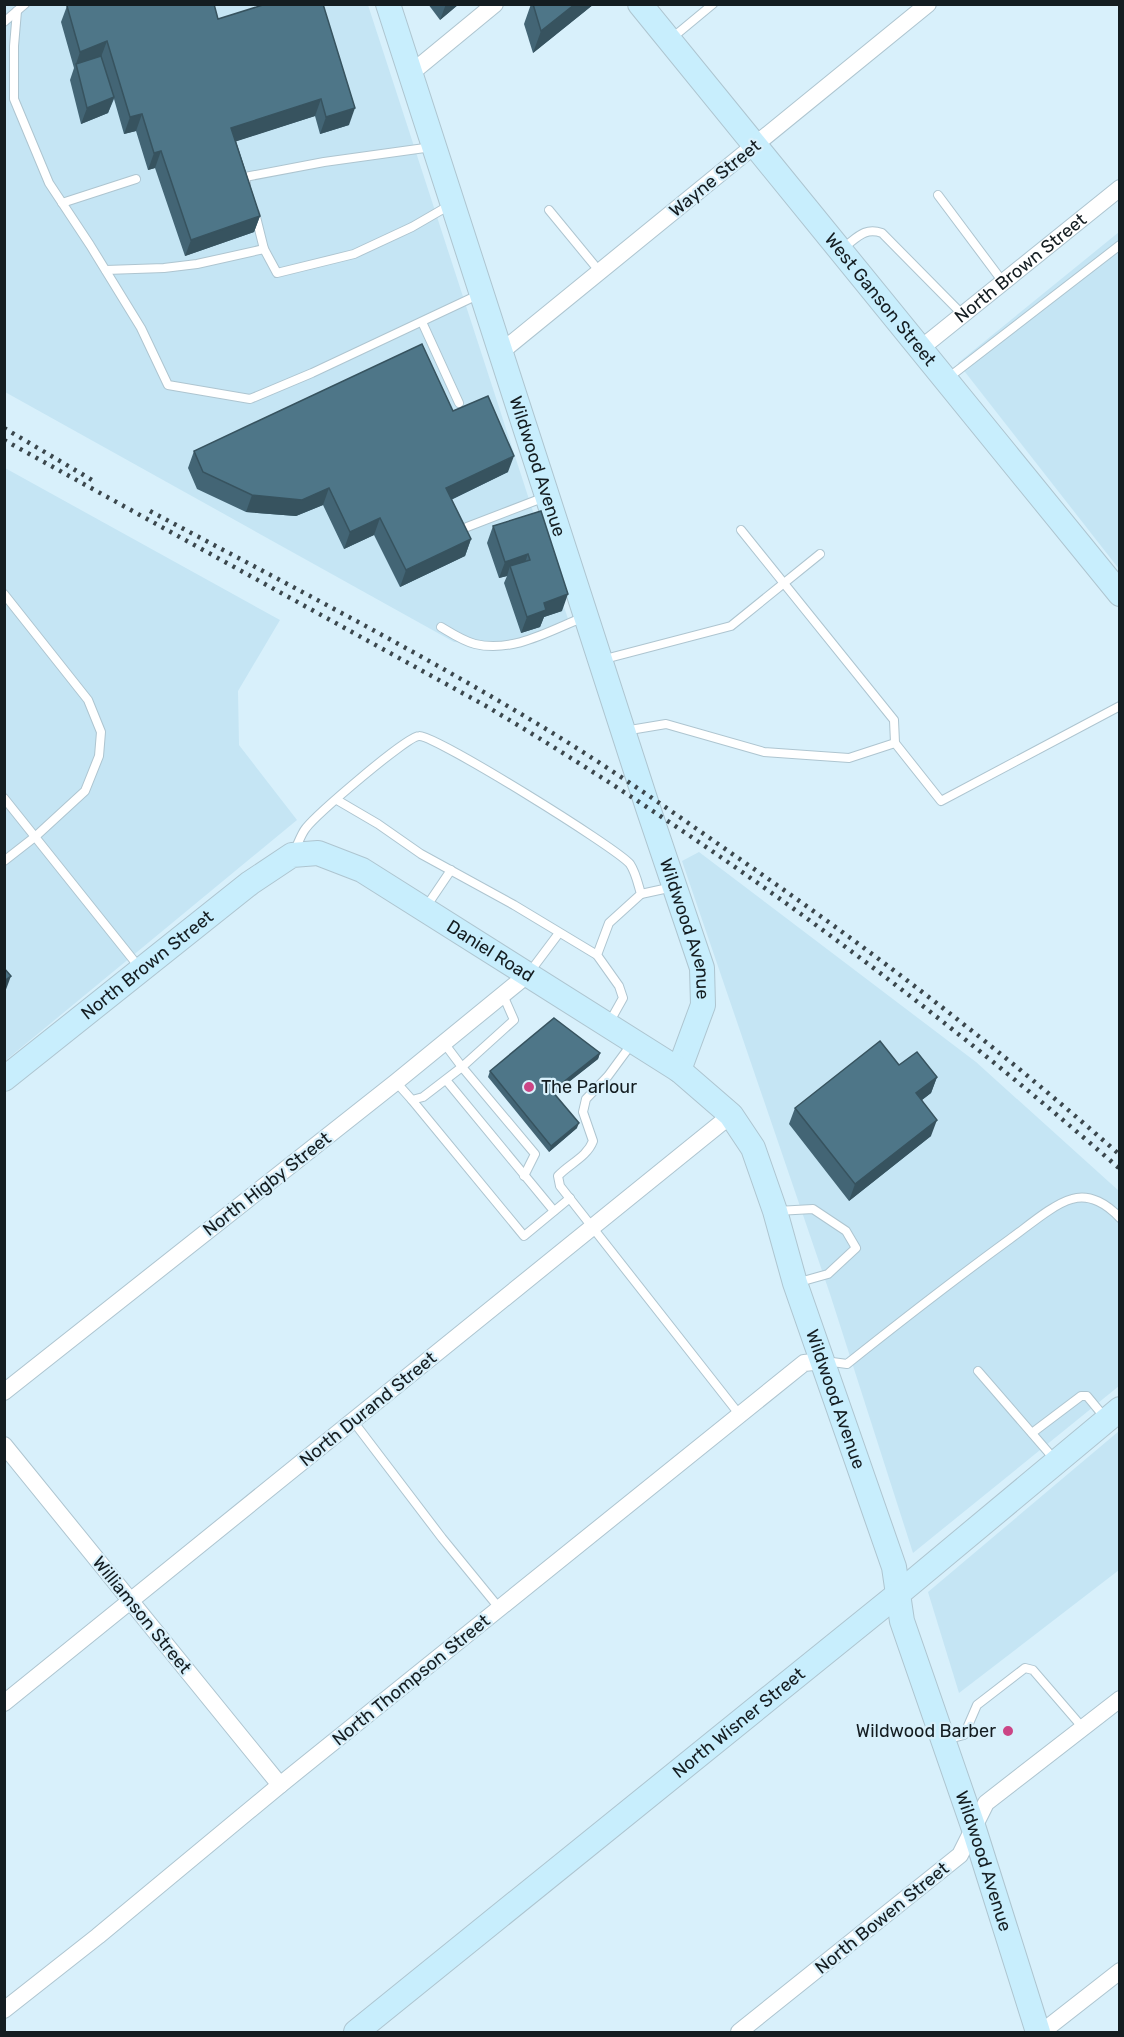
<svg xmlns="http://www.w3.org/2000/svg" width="1124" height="2037" font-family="Rubik,sans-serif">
	<rect width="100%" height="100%" fill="#d8f0fb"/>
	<g fill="#c5e5f4">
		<path d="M5,5H368L568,619L514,646L454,642L5,392Z"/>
		<path d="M1119,232V569L958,363Z"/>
		<path d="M5,468L280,620L238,691L239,745L297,820L5,1061Z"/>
		<path d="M699,852L976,1062L1119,1191V1386L913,1553L830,1294L682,861Z"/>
		<path d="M1119,1431V1570L959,1693L928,1592Z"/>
	</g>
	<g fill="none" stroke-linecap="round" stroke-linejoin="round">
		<defs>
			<g id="lane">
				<path d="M17,11L14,46V99L49,183L90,245L141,328L168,385L250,399L312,373L480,294"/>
				<path d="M4,22L25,4"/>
				<path d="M672,38L713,4"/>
				<path d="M246,184L245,177L324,162L432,147"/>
				<path d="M938,195L1003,282"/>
				<path d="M62,203L136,179"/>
				<path d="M549,210L600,272"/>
				<path d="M255,213L264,249L277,273L354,254L412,227L450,205"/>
				<path d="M843,248C857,238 864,227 882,233L963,315"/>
				<path d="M106,270L164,268L197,264L264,249"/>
				<path d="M422,322L459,403"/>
				<path d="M948,378L1120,245"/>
				<path d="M467,527L545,497"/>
				<path d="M741,530L894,720L895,743L941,801L1120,706"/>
				<path d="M4,594L88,700L101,732L99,756L85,791L36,836L4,861"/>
				<path d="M441,627C451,633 463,641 475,644C513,653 549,631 584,617"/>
				<path d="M601,660L731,626L820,554"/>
				<path d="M624,731L666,724L764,752L849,758L895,743"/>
				<path d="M4,798L139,967"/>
				<path d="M337,800L378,824L421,854L514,905L597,955"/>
				<path d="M294,852C298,844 301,834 306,828C317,814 407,736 419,736C435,735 617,848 630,864C636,873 638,884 641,894L609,923L597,955L619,986L623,998L609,1023"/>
				<path d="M641,894L673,887"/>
				<path d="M426,907L451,870"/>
				<path d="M529,973L559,933"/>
				<path d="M633,1042L608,1076L586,1099L583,1112L593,1141C587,1157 569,1164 558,1176L560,1186L739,1414"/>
				<path d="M444,1043L462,1067L514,1020L503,995"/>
				<path d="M446,1080L554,1211"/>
				<path d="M396,1082L412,1100L423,1097L462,1067L535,1154L524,1176"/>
				<path d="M412,1100L524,1236L570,1198"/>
				<path d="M777,1211L813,1209L846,1231L856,1248L828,1274L796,1283"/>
				<path d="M825,1361L847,1364C901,1321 955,1279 1010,1239C1027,1227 1053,1204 1072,1199C1090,1193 1108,1205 1120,1218"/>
				<path d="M978,1371L1055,1460"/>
				<path d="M353,1421L442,1538L500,1609"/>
				<path d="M1032,1433L1081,1396H1087L1106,1419"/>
				<path d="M945,1740L964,1735L977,1705L1025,1668L1033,1670L1083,1728"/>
			</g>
			<g id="street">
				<path d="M410,74L495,4"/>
				<path id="s1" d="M920,349L1120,188"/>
				<path d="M501,352L928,4"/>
				<path d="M4,1392L396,1082L527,975"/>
				<path d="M4,1445L280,1785"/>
				<path d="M4,1703L731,1115"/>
				<path d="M4,2010L98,1936L280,1785L804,1363L823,1361"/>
				<path d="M739,2032L960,1855L986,1803L1120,1699"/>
				<path d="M1042,2032L1120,1971"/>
			</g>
			<g id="secondary">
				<path id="s2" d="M388,4L648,808L702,968L703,1005L679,1070"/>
				<path id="s3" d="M640,4L1120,594"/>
				<path id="s4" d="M4,1079L250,883L292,855L318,853L362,870L679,1070L731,1115L753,1148L775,1211L795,1283L894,1567L902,1621L974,1829L1038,2032"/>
				<path id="s5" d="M356,2032L898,1594L1120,1409"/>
			</g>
		</defs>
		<use href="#lane" stroke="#aec5d0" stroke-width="10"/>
		<use href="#street" stroke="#aec5d0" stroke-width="18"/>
		<use href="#secondary" stroke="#aec5d0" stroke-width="26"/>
		<use href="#lane" stroke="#fff" stroke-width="8"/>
		<use href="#street" stroke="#fff" stroke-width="16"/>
		<use href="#secondary" stroke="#c8eefd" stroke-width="24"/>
		<g stroke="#3b474d" stroke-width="4.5" stroke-dasharray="3 6" stroke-linecap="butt">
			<path d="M4,428L92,480"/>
			<path d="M4,440L486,706C711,840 923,997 1120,1169"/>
			<path d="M150,511C279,580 410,647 536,723C603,763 667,808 731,853C866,946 997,1046 1120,1155"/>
		</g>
	</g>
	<g fill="#436575">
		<path d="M266,4L349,125L320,134L315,116L236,141L260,216L254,232L185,256L155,168L148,170L136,131L124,134L114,99L108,113L81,124L70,80L74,68L61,22L67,6L218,19Z"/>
		<path d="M428,4H459L440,20Z"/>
		<path d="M531,4H594L533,53L524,24Z"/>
		<path d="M453,411L508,472L451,500L471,539L465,556L400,587L374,535L344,549L323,505L296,516L246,512L197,489L188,468L194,451Z"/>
		<path d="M541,511L562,611L544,617L540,627L521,633L504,583L507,576L499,578L487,543L493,526Z"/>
		<path d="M600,1053L598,1059L554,1093L577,1128L549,1152L488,1077L490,1071Z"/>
		<path d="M899,1065L937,1077L931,1093L922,1100L931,1136L849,1201L789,1124L795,1108Z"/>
	</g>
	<g fill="#37535f">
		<path d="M446,4H459L440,20Z"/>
		<path d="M575,4H594L533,53L541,31Z"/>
		<path d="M107,41L101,57L76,64L80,52Z"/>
		<path d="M114,97L108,113L81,124L87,108Z"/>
		<path d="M321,99L315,116L225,145L231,128Z"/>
		<path d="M355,108L349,125L320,134L326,117Z"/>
		<path d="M142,114L136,131L124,134L130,117Z"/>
		<path d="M161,151L155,168L148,170L154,153Z"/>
		<path d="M260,216L254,232L185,256L191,240Z"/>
		<path d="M514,456L508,472L440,505L446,488Z"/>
		<path d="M329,488L323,505L296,516L246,512L252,495Z"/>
		<path d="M380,518L374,535L344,549L350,532Z"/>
		<path d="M471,539L465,556L400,587L406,570Z"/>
		<path d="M528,554L522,571L510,566L507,576L499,578L505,562Z"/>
		<path d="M568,594L562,611L544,617L540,627L521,633L527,617L544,603Z"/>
		<path d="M11,976L4,995V981Z"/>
		<path d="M600,1053L598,1059L550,1097L552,1091Z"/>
		<path d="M937,1077L931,1093L910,1109L916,1093Z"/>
		<path d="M937,1120L931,1136L849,1201L855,1184Z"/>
		<path d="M579,1123L577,1128L549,1152L551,1146Z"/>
	</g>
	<g fill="#4e7688" stroke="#37535f" stroke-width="1.5">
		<path d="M70,4H214L218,19L266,4H323L355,108L326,117L321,99L231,128L260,216L191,240L161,151L154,153L142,114L130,117L107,41L80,52L67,6Z"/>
		<path d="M533,4H575L541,31Z"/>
		<path d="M101,56L114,97L87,108L76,64Z"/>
		<path d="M422,344L453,411L488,396L514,456L446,488L471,539L406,570L380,518L350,532L329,488L302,500L252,495L203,472L194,451Z"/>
		<path d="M541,511L568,594L544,603L546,610L527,617L510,566L530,560L528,554L505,562L493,526Z"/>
		<path d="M4,968L11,976L4,981Z"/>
		<path d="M554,1018L600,1053L552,1091L579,1123L551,1146L490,1071Z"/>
		<path d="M880,1041L899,1065L917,1052L937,1077L916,1093L937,1120L855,1184L795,1108Z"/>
	</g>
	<g fill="#cb4585" stroke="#d8f0fb" stroke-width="2">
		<circle cx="529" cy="1087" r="6"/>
		<circle cx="1008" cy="1731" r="6"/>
	</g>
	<g text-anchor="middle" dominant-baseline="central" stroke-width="4.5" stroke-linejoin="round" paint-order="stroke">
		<g font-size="18" fill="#141d21" stroke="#d8f0fb">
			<text transform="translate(715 178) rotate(-39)">Wayne Street</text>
			<text stroke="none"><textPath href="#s1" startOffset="129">North Brown Street</textPath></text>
			<text stroke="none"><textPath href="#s3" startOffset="381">West Ganson Street</textPath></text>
			<text stroke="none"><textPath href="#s2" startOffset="486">Wildwood Avenue</textPath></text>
			<text stroke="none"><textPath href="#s2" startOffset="972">Wildwood Avenue</textPath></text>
			<text stroke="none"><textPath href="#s4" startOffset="590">Daniel Road</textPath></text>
			<text stroke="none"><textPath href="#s4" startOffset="183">North Brown Street</textPath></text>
			<text transform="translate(267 1184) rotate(-38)">North Higby Street</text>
			<text stroke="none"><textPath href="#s4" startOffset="1186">Wildwood Avenue</textPath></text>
			<text transform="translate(368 1409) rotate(-39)">North Durand Street</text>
			<text transform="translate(142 1615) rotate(51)">Williamson Street</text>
			<text transform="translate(411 1680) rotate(-39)">North Thompson Street</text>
			<text stroke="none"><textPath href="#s5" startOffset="492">North Wisner Street</textPath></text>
			<text stroke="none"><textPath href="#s4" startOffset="1672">Wildwood Avenue</textPath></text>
			<text transform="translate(882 1918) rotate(-39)">North Bowen Street</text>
		</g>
		<g font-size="18" fill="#141d21" stroke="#d8f0fb" text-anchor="start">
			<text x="541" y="1087">The Parlour</text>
			<text x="996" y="1731" text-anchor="end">Wildwood Barber</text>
		</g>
	</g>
	<rect width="1124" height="2037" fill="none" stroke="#141d21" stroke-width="12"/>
</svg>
